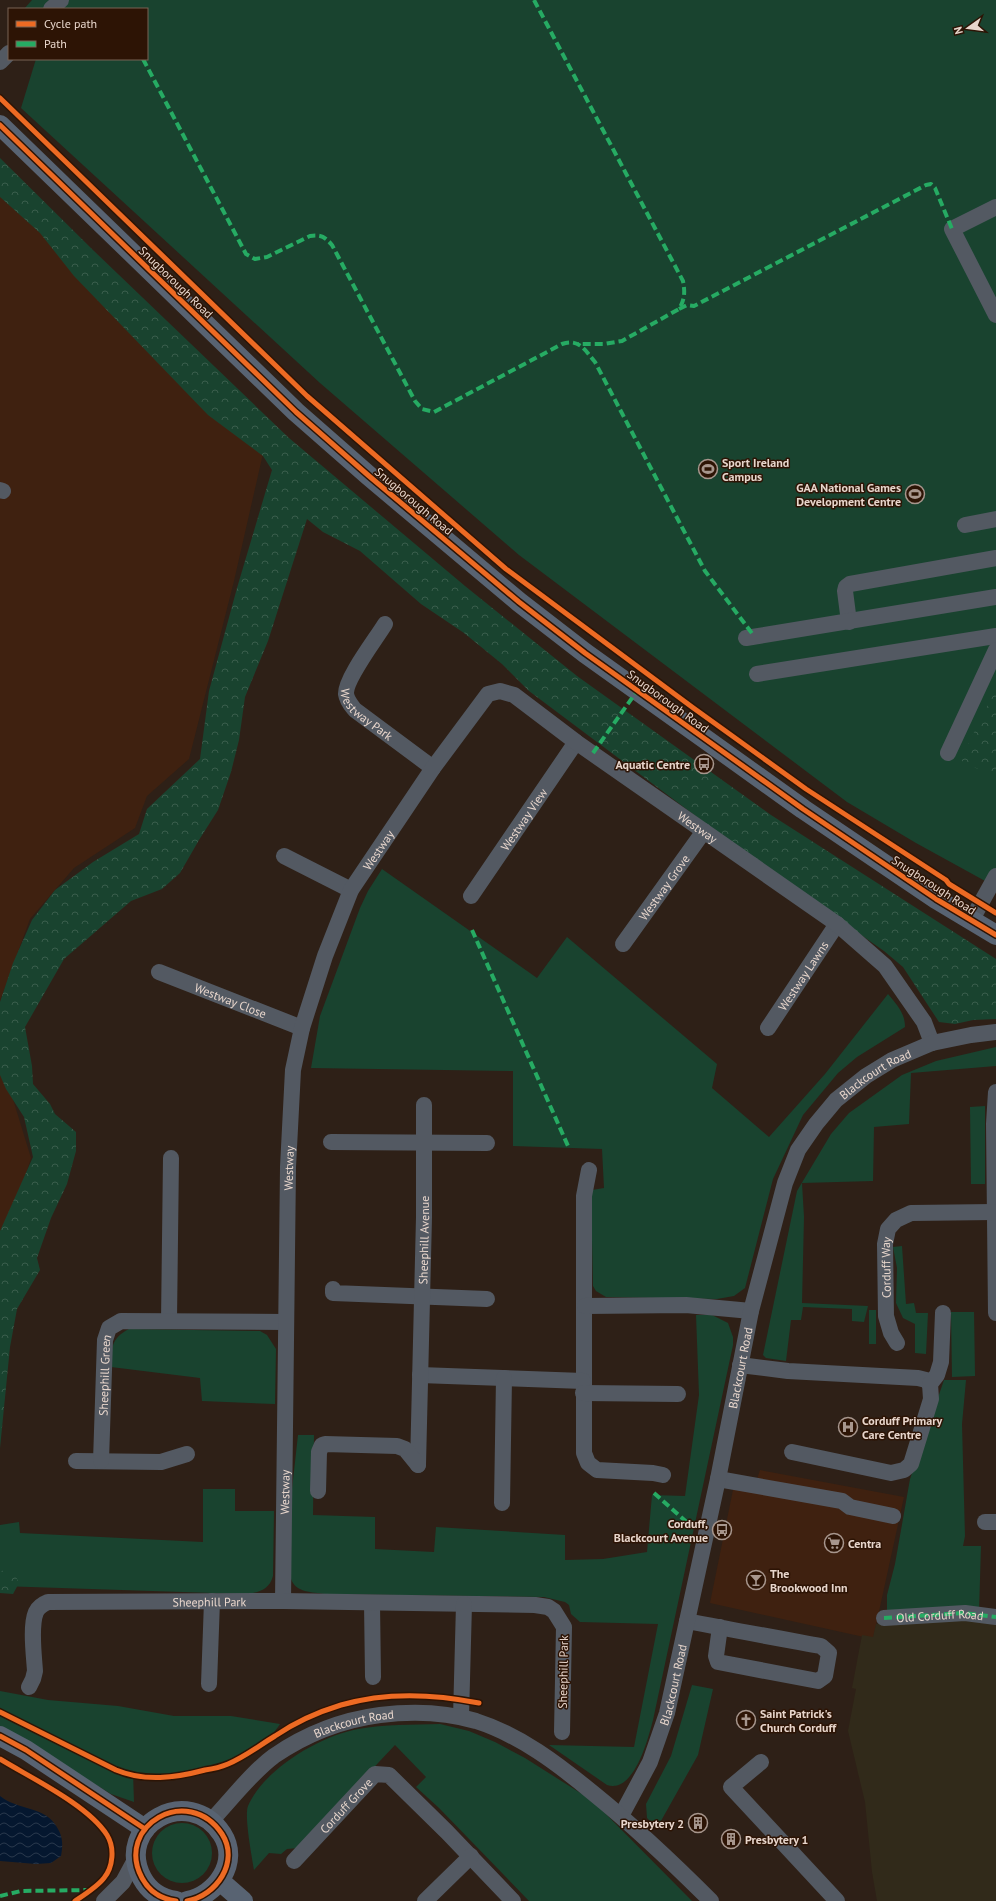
<svg xmlns="http://www.w3.org/2000/svg" width="996" height="1901" font-family="'PT Sans',sans-serif">
	<defs>
		<pattern id="forest-crowns" width="20" height="18" patternUnits="userSpaceOnUse"><rect width="20" height="18" fill="#19432f"/><path d="M2 6a3 3 0 1 1 6 0M12 15a3 3 0 1 1 6 0" fill="none" stroke="#3a5d4c"/></pattern>
		<pattern id="water-waves" width="16" height="10" patternUnits="userSpaceOnUse"><rect width="16" height="10" fill="#05172f"/><path d="M0 5q4-4 8 0t8 0" fill="none" stroke="#29384c"/></pattern>
	</defs>
	<rect width="100%" height="100%" fill="#2e2017"/>
	<g fill="#3f2110">
		<path d="M0,170L269,436L262,458L234,581L189,759L147,796L135,828L74,868L30,919L0,1001Z"/>
		<path d="M0,1057L31,1158L14,1212L0,1248Z"/>
		<path d="M760,1470L904,1497L873,1639L710,1603L736,1475L757,1479Z"/>
	</g>
	<path fill="#312a1a" d="M899,1618H996V1901H877L872,1872L865,1802L848,1731L856,1689L852,1688L862,1635L873,1637L876,1624Z"/>
	<g fill="#19432f">
		<path d="M32,0H996V887L916,843L847,802L519,555L320,383L21,108L36,59H147V9H24Z"/>
		<path d="M382,869L537,978L567,937L717,1064L712,1088L769,1137L825,1074L888,994C897,1005 905,1013 905,1027L857,1057L838,1073L803,1115L773,1179L745,1288L734,1296L717,1299L606,1297L596,1291L593,1286L591,1195L592,1190L604,1188L602,1149L513,1146V1071L311,1068L320,1016L360,908L368,891Z"/>
		<path d="M996,1047V1066L911,1073L909,1124L874,1127L873,1181L802,1183L804,1217L802,1303L868,1306L864,1322L852,1321V1309L803,1307L801,1320H791L786,1361L766,1358L763,1355L797,1191L831,1134L849,1113L902,1075L936,1061Z"/>
		<path d="M985,1106V1184H971L970,1107Z"/>
		<path d="M902,1246L906,1304L914,1303L916,1313H928L926,1354L915,1353V1324L903,1318L896,1303L897,1268L893,1247Z"/>
		<rect x="869" y="1310" width="7" height="34"/>
		<path d="M951,1312H974L975,1376L952,1377Z"/>
		<path d="M696,1315H712L728,1323L733,1337V1345L653,1720C648,1739 634,1794 607,1785L549,1745L634,1747L658,1624L580,1622L571,1614L569,1605L565,1602L544,1597L325,1594C312,1592 296,1593 291,1579L290,1507L298,1435H314L313,1515L375,1517V1549L434,1552L436,1527L565,1535V1560L603,1559L647,1552L652,1495L685,1496L699,1395Z"/>
		<path d="M129,1329L260,1331L267,1335L276,1349L275,1404L202,1401L200,1378L111,1367C112,1348 110,1339 129,1329Z"/>
		<path d="M944,1380H966L962,1424L965,1536L963,1546H981L979,1612L887,1614V1595L895,1564L910,1479Z"/>
		<path d="M203,1489H235V1511H274L273,1576C269,1591 257,1593 243,1594L0,1586V1525L19,1522L20,1533L203,1542Z"/>
		<path d="M692,1685L713,1689L698,1755L657,1828L647,1818L646,1804L671,1756Z"/>
		<path d="M0,1691L48,1700L118,1706L174,1716H231L280,1724C274,1734 254,1755 244,1760C225,1771 181,1780 160,1777C151,1776 142,1774 133,1772L134,1802L111,1794L0,1726Z"/>
		<path d="M440,1724L469,1731L495,1742L525,1758L593,1801L692,1901H529L439,1808L416,1787L426,1777L395,1745L298,1848L287,1849L281,1854L269,1853L254,1870C252,1857 244,1816 248,1806C264,1769 320,1736 358,1729C385,1724 413,1725 440,1724Z"/>
		<circle cx="182" cy="1853" r="30"/>
	</g>
	<g fill="url(#forest-crowns)">
		<path d="M0,158L94,251L289,438L465,586L577,676L771,815L996,959V1019L973,1020L955,1024L939,1022L903,967L884,951L753,859L529,691L502,664L464,633L421,604L360,551L323,532L307,519L268,641L245,697L239,740L231,772L218,810L199,840L180,873L162,889L131,901L64,959L25,1027L32,1066L33,1084L50,1104L55,1114L76,1132V1151L67,1184L51,1218L37,1258L40,1270L17,1309L10,1347L0,1448V1231L33,1157L24,1117L6,1089L0,1075V1002L13,963L32,920L55,890L93,862L139,834L147,809L200,759L209,691L237,588L272,470L263,456L208,415L74,276L40,233L0,197Z"/>
		<path d="M996,689V778L960,760Z"/>
		<path d="M0,1570L15,1575L19,1583L13,1594L0,1593Z"/>
	</g>
	<path fill="url(#water-waves)" d="M0,1796C18,1811 46,1805 58,1829C63,1838 63,1846 61,1856L51,1863L36,1864L0,1861Z"/>
	<g fill="none" stroke-linecap="round" stroke-linejoin="round">
		<g stroke="#535962" stroke-width="16">
			<path d="M51,9L61,0"/>
			<path d="M0,62L9,53"/>
			<path d="M996,207L952,229L996,315"/>
			<path d="M0,490L3,491"/>
			<path d="M965,525L996,519"/>
			<path d="M849,622L845,591L846,587L850,584L996,558"/>
			<path id="s1" d="M385,624C376,639 345,679 346,694C347,701 351,705 355,710L433,768"/>
			<path d="M746,638L996,597"/>
			<path d="M757,674L996,636"/>
			<path d="M948,753L996,650"/>
			<path d="M284,856L351,890"/>
			<path id="s2" d="M471,896L576,742"/>
			<path d="M971,921L996,876"/>
			<path id="s3" d="M623,944L704,831"/>
			<path id="s4" d="M159,972L302,1028"/>
			<path id="s5" d="M768,1028L837,924"/>
			<path d="M996,1092L994,1124L996,1313"/>
			<path d="M331,1142L487,1143"/>
			<path d="M589,1170L584,1196V1453L588,1463L597,1470L653,1473L663,1475"/>
			<path d="M333,1289V1293L487,1299"/>
			<path d="M585,1306L686,1305L751,1311"/>
			<path d="M169,1321L171,1158"/>
			<path id="s6" d="M897,1343L891,1333L886,1316L885,1244L888,1229L896,1220L911,1213L994,1212"/>
			<path d="M740,1365L788,1371L918,1378L926,1380L930,1384"/>
			<path d="M420,1375L583,1381"/>
			<path d="M583,1393L678,1394"/>
			<path d="M792,1452L891,1473L904,1470L911,1464L931,1399L930,1384L937,1375L941,1362L943,1313"/>
			<path d="M76,1461L161,1462L187,1454"/>
			<path id="s7" d="M101,1461L105,1340L109,1328L121,1321L286,1322"/>
			<path id="s8" d="M418,1465L424,1217V1105"/>
			<path d="M718,1479L842,1501L850,1507L893,1516"/>
			<path d="M318,1491L319,1452L322,1445L325,1444L397,1446L405,1449L418,1465"/>
			<path d="M502,1503L504,1378"/>
			<path d="M985,1522H996"/>
			<path id="s9" d="M283,1601L288,1167L293,1070L302,1028L325,956L351,890L433,768L488,694L500,691L514,695L576,742L837,924L885,966L924,1022L932,1043"/>
			<path d="M372,1603L373,1677"/>
			<path d="M884,1618L965,1613L996,1617"/>
			<path d="M687,1621C732,1630 777,1638 821,1646L829,1653L825,1676L818,1681L718,1662L716,1656L720,1627"/>
			<path d="M209,1684L212,1601"/>
			<path id="s10" d="M29,1687L33,1679L35,1671C34,1655 30,1626 36,1612C39,1606 43,1604 48,1602L283,1601L535,1605L548,1607L554,1611L564,1627L562,1732"/>
			<path d="M461,1717L464,1604"/>
			<path d="M761,1762L731,1787L837,1901"/>
			<path id="s11" d="M621,1816L650,1762L667,1713L718,1479L751,1311L785,1183L798,1150L816,1124L836,1100L866,1076L892,1060L932,1043L971,1035L996,1032"/>
			<path id="s12" d="M211,1821C231,1800 251,1773 274,1756C306,1734 342,1720 380,1715C411,1711 445,1712 476,1721C520,1735 558,1764 593,1793C635,1827 673,1863 711,1901"/>
			<path id="s13" d="M294,1861L375,1774L389,1775L447,1832L513,1901"/>
			<path d="M104,1901L123,1882L136,1858"/>
			<path d="M425,1901L471,1856"/>
		</g>
		<g stroke="#586372" stroke-width="20">
			<path d="M0,125L296,412L369,476L519,602L585,653L803,809L936,899L996,935"/>
			<path d="M0,1736L26,1750L145,1829"/>
			<path d="M220,1881L243,1901"/>
			<path d="M176,1901C161,1899 149,1891 142,1878C114,1826 188,1783 222,1834C240,1862 216,1896 187,1901"/>
		</g>
		<g stroke="#26ab63" stroke-width="4" stroke-dasharray="8 4" stroke-linecap="butt">
			<path d="M534,0L683,281C685,292 685,299 679,309L622,341L604,344H578"/>
			<path d="M143,59L246,254L255,259L267,257L310,236C321,234 325,237 332,245L415,401L422,409L434,412L562,344C579,338 585,350 595,362L705,571L754,636"/>
			<path d="M679,309L687,305L694,306L926,185L931,184L935,188L952,229"/>
			<path d="M593,753L637,691"/>
			<path d="M472,930L568,1146"/>
			<path d="M654,1493L690,1525"/>
			<path id="s14" d="M884,1618L965,1613L996,1617"/>
			<path d="M0,1896L21,1891L90,1890"/>
		</g>
		<defs>
			<g id="cycleway">
				<path d="M0,98L307,396L506,569L692,707L806,789L946,880L949,884L996,913"/>
				<path d="M0,125L296,412L369,476L519,602L585,653L803,809L936,899L996,935"/>
				<path d="M0,1712L116,1770C145,1782 175,1778 205,1770C212,1769 221,1767 228,1764C245,1757 260,1745 275,1736C294,1723 318,1712 341,1705C385,1692 434,1694 479,1703"/>
				<path d="M0,1736L26,1750L145,1829"/>
				<path d="M0,1759C31,1778 88,1805 107,1835C115,1848 113,1867 104,1878C97,1887 84,1895 75,1901"/>
				<path d="M176,1901C161,1899 149,1891 142,1878C114,1826 188,1783 222,1834C240,1862 216,1896 187,1901"/>
			</g>
		</defs>
		<use href="#cycleway" stroke="#2d1405" stroke-width="8"/>
		<use href="#cycleway" stroke="#ed6a23" stroke-width="5"/>
	</g>
	<defs>
		<symbol id="stadium-ring" viewBox="-11 -11 22 22"><circle r="9.5" fill="#2d1405" stroke="#a7968d" stroke-width="1.5"/><path d="M0-5a6.5 5 0 1 0 0 10a6.5 5 0 1 0 0-10ZM-3.5-1.8h7v3.6h-7Z" fill="#a7968d"/></symbol>
		<symbol id="bus-ring" viewBox="-11 -11 22 22"><circle r="9.5" fill="#2d1405" stroke="#a7968d" stroke-width="1.5"/><path d="M-5-6H5V4H4V6H2V4H-2V6H-4V4H-5ZM-3.5-4V0h7V-4ZM-3.5 1.2v1.5H-2V1.2ZM2 1.2v1.5H3.5V1.2Z" fill="#a7968d"/></symbol>
		<symbol id="hospital-ring" viewBox="-11 -11 22 22"><circle r="9.5" fill="#2d1405" stroke="#a7968d" stroke-width="1.5"/><path d="M-5-5h3v3.5h4V-5h3V5h-3V1.5h-4V5h-3Z" fill="#a7968d"/></symbol>
		<symbol id="supermarket-ring" viewBox="-11 -11 22 22"><circle r="9.5" fill="#2d1405" stroke="#a7968d" stroke-width="1.5"/><path d="M-6-5.5h2.5l.6 2H6L4.5 2H-2.5L-4.4-4H-6ZM-1.5 3.2a1.3 1.3 0 1 0 .1 0ZM3 3.2a1.3 1.3 0 1 0 .1 0Z" fill="#a7968d"/></symbol>
		<symbol id="bar-ring" viewBox="-11 -11 22 22"><circle r="9.5" fill="#2d1405" stroke="#a7968d" stroke-width="1.5"/><path d="M-6-5H6L.8 .8V4.5H3.5V6h-7V4.5H-.8V.8Z" fill="#a7968d"/></symbol>
		<symbol id="church-ring" viewBox="-11 -11 22 22"><circle r="9.5" fill="#2d1405" stroke="#a7968d" stroke-width="1.5"/><path d="M-1.2-6h2.4v3.5h3.3v2.4h-3.3V6h-2.4V-.1h-3.3v-2.4h3.3Z" fill="#a7968d"/></symbol>
		<symbol id="building-ring" viewBox="-11 -11 22 22"><circle r="9.5" fill="#2d1405" stroke="#a7968d" stroke-width="1.5"/><path d="M-4-6H4V6H1V3H-1V6H-4ZM-2.5-4.3h1.7v1.8h-1.7ZM.8-4.3h1.7v1.8H.8ZM-2.5-1h1.7V.8h-1.7ZM.8-1h1.7V.8H.8Z" fill="#a7968d"/></symbol>
	</defs>
	<g fill-rule="evenodd">
		<use href="#stadium-ring" x="697" y="458" width="22" height="22"/>
		<use href="#stadium-ring" x="904" y="483" width="22" height="22"/>
		<use href="#bus-ring" x="693" y="753" width="22" height="22"/>
		<use href="#hospital-ring" x="837" y="1416" width="22" height="22"/>
		<use href="#bus-ring" x="711" y="1519" width="22" height="22"/>
		<use href="#supermarket-ring" x="823" y="1532" width="22" height="22"/>
		<use href="#bar-ring" x="745" y="1569" width="22" height="22"/>
		<use href="#church-ring" x="735" y="1709" width="22" height="22"/>
		<use href="#building-ring" x="687" y="1812" width="22" height="22"/>
		<use href="#building-ring" x="720" y="1828" width="22" height="22"/>
	</g>
	<g text-anchor="middle" dominant-baseline="central" stroke-width="3" stroke-linejoin="round" paint-order="stroke">
		<g font-size="12" fill="#e8d6cc" stroke="#2d1405">
			<text transform="translate(176 282) rotate(44)">Snugborough Road</text>
			<text transform="translate(414 501) rotate(40)">Snugborough Road</text>
			<text transform="translate(668 701) rotate(36)">Snugborough Road</text>
			<text stroke="none"><textPath href="#s1" startOffset="110">Westway Park</textPath></text>
			<text stroke="none"><textPath href="#s2" startOffset="93">Westway View</textPath></text>
			<text stroke="none"><textPath href="#s9" startOffset="1213">Westway</textPath></text>
			<text stroke="none"><textPath href="#s9" startOffset="769">Westway</textPath></text>
			<text transform="translate(934 885) rotate(33)">Snugborough Road</text>
			<text stroke="none"><textPath href="#s3" startOffset="70">Westway Grove</textPath></text>
			<text stroke="none"><textPath href="#s5" startOffset="63">Westway Lawns</textPath></text>
			<text stroke="none"><textPath href="#s4" startOffset="77">Westway Close</textPath></text>
			<text stroke="none"><textPath href="#s11" startOffset="802">Blackcourt Road</textPath></text>
			<text stroke="none"><textPath href="#s9" startOffset="433">Westway</textPath></text>
			<text stroke="none"><textPath href="#s8" startOffset="225">Sheephill Avenue</textPath></text>
			<text stroke="none"><textPath href="#s6" startOffset="78">Corduff Way</textPath></text>
			<text stroke="none"><textPath href="#s11" startOffset="466">Blackcourt Road</textPath></text>
			<text stroke="none"><textPath href="#s7" startOffset="86">Sheephill Green</textPath></text>
			<text stroke="none"><textPath href="#s9" startOffset="109">Westway</textPath></text>
			<text stroke="none"><textPath href="#s10" startOffset="254">Sheephill Park</textPath></text>
			<text stroke="none"><textPath href="#s14" startOffset="56">Old Corduff Road</textPath></text>
			<text transform="translate(563 1672) rotate(-89)">Sheephill Park</text>
			<text stroke="none"><textPath href="#s11" startOffset="142">Blackcourt Road</textPath></text>
			<text stroke="none"><textPath href="#s12" startOffset="178">Blackcourt Road</textPath></text>
			<text stroke="none"><textPath href="#s13" startOffset="76">Corduff Grove</textPath></text>
		</g>
		<g font-size="12" font-weight="bold" fill="#e8d6cc" stroke="#2d1405" text-anchor="start">
			<text x="722" y="462">Sport Ireland<tspan x="722" dy="14">Campus</tspan></text>
			<text x="901" y="487" text-anchor="end">GAA National Games<tspan x="901" dy="14">Development Centre</tspan></text>
			<text x="690" y="764" text-anchor="end">Aquatic Centre</text>
			<text x="862" y="1420">Corduff Primary<tspan x="862" dy="14">Care Centre</tspan></text>
			<text x="708" y="1523" text-anchor="end">Corduff,<tspan x="708" dy="14">Blackcourt Avenue</tspan></text>
			<text x="848" y="1543">Centra</text>
			<text x="770" y="1573">The<tspan x="770" dy="14">Brookwood Inn</tspan></text>
			<text x="760" y="1713">Saint Patrick's<tspan x="760" dy="14">Church Corduff</tspan></text>
			<text x="684" y="1823" text-anchor="end">Presbytery 2</text>
			<text x="745" y="1839">Presbytery 1</text>
		</g>
	</g>
	<rect x="8" y="8" width="140" height="52" fill="#2d1405" stroke="#786255"/>
	<rect x="16" y="21" width="20" height="6" fill="#ed6a23" stroke="#786255"/>
	<text x="44" y="28" font-size="12" fill="#e8d6cc">Cycle path</text>
	<rect x="16" y="41" width="20" height="6" fill="#26ab63" stroke="#786255"/>
	<text x="44" y="48" font-size="12" fill="#e8d6cc">Path</text>
	<g transform="translate(968 28) rotate(256)" stroke="#2d1405" stroke-width="3" paint-order="stroke">
	<path d="M0-3L7 15L0 10L-7 15Z" fill="#e8d6cc"/>
	<text y="-6" font-size="11" font-weight="bold" text-anchor="middle" fill="#e8d6cc">N</text>
	</g>
</svg>
